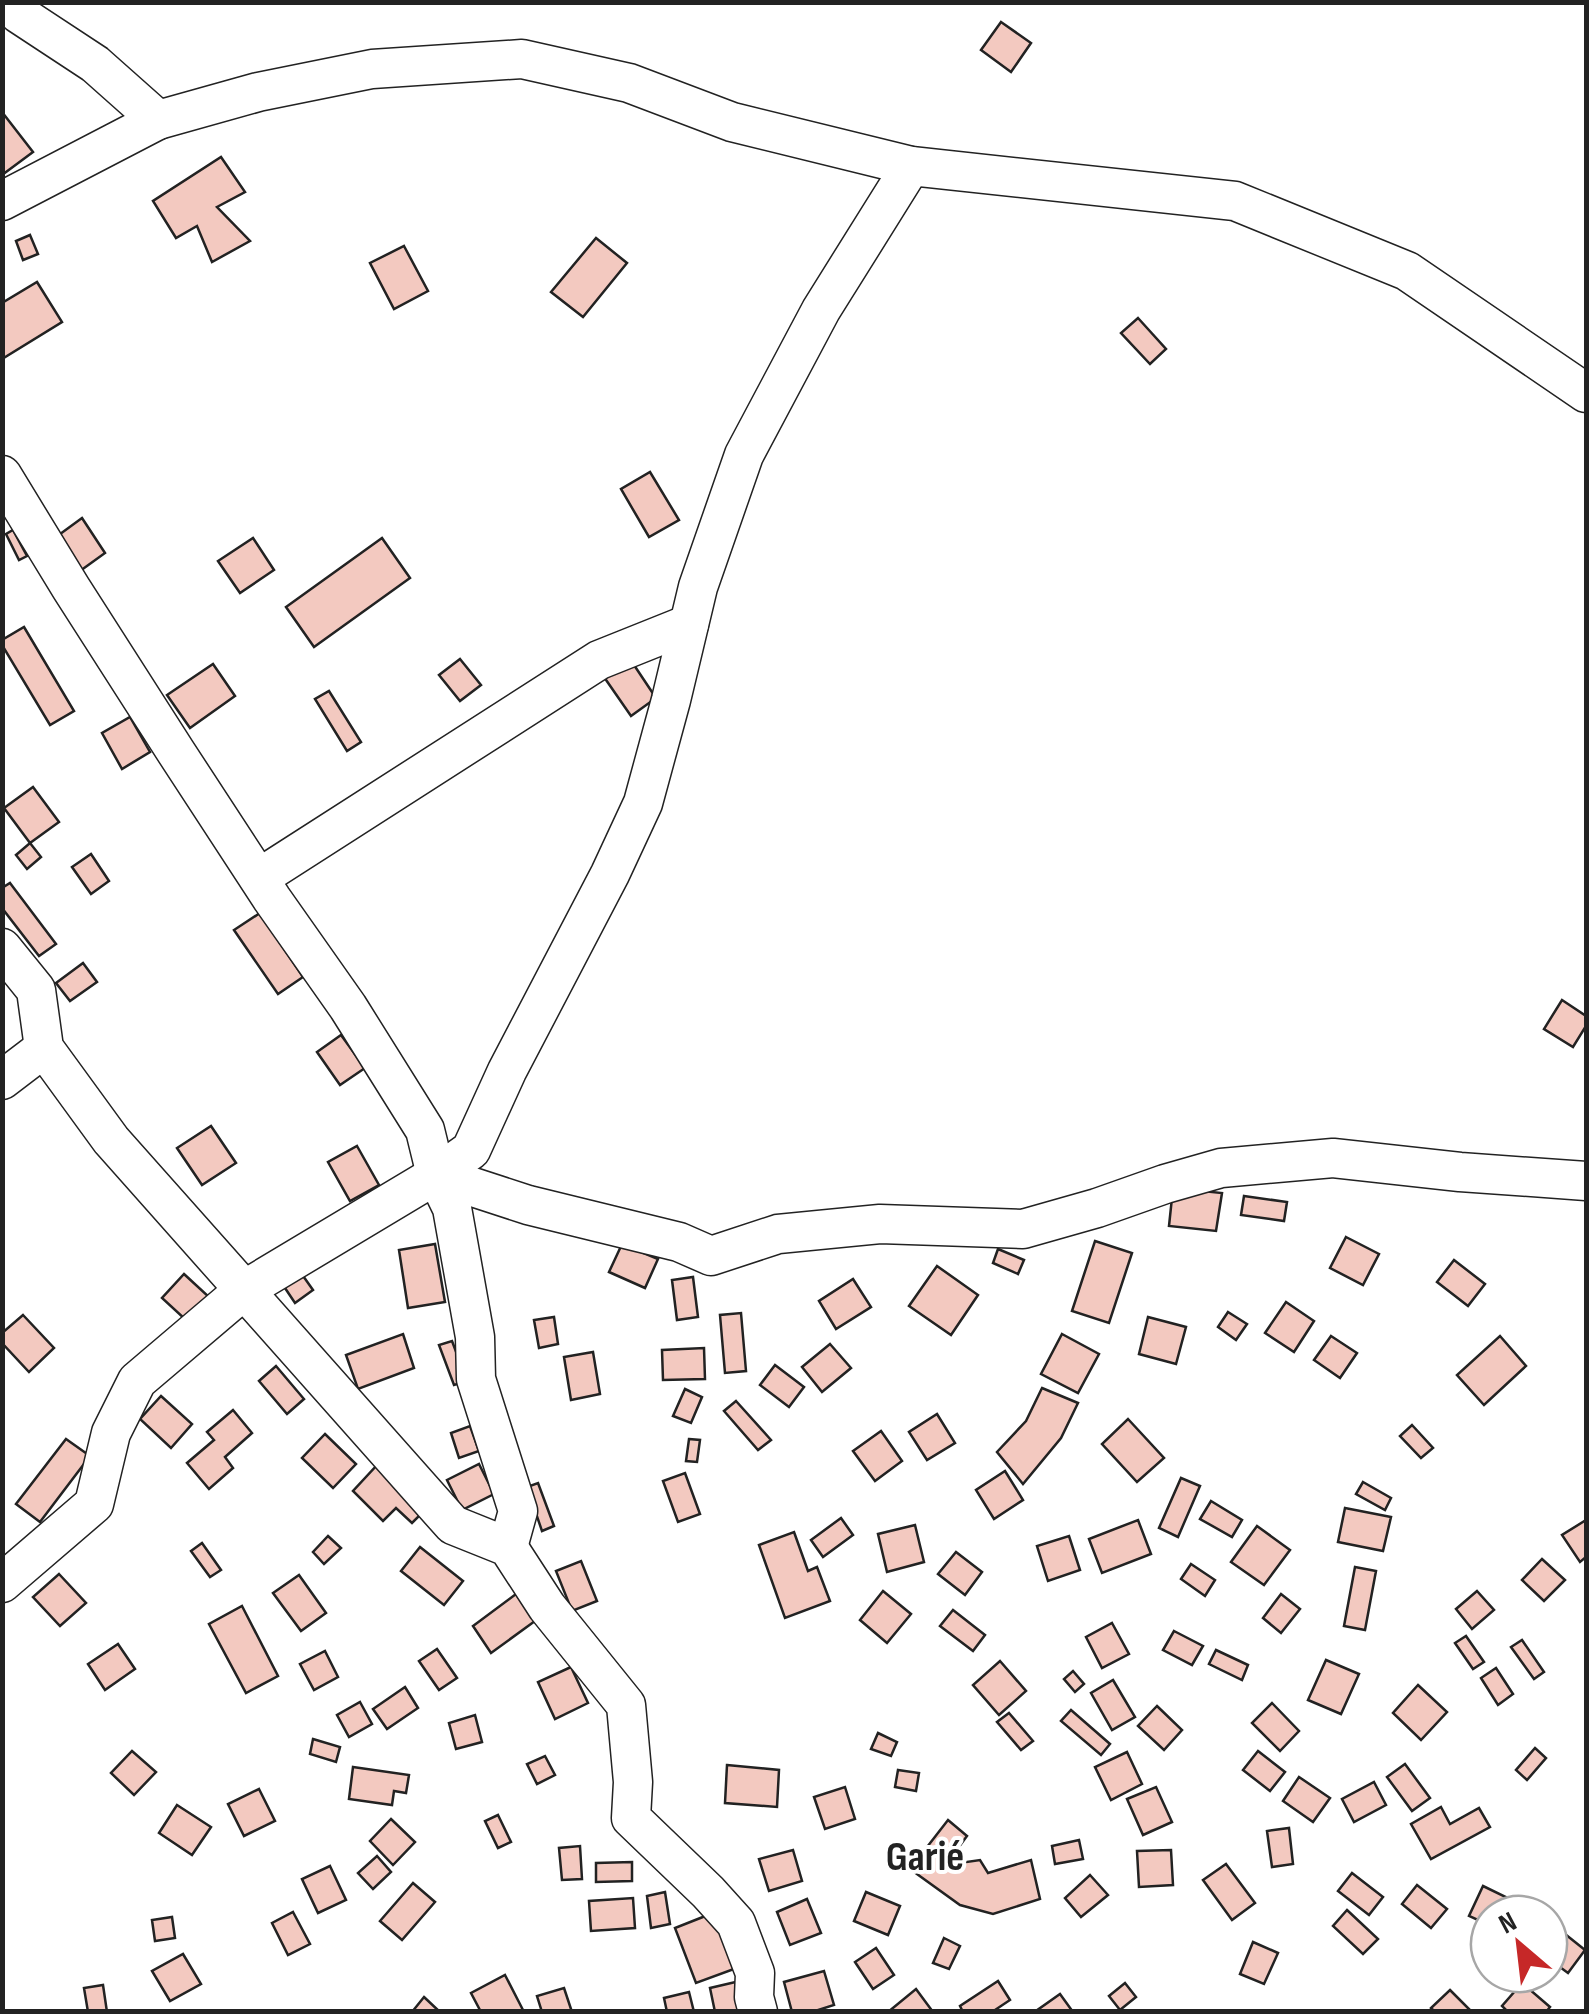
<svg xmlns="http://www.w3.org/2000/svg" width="1589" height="2014" font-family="'Sofia Sans Condensed',sans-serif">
	<rect width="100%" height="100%" fill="#fff"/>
	<g fill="#f3c9c0" stroke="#222" stroke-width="2.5">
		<path d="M1001,22L1031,43L1011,72L981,50Z"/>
		<path d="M2,112L33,152L2,175Z"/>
		<path d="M221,157L245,192L217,207L250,241L212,262L197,226L176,238L153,201Z"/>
		<path d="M30,235L38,254L23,260L16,241Z"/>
		<path d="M596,238L627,263L583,317L551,292Z"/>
		<path d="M404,246L428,291L394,309L370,263Z"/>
		<path d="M37,282L62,322L2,359V303Z"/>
		<path d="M1138,318L1166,349L1150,364L1121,333Z"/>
		<path d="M650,472L679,520L649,537L621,489Z"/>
		<path d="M82,518L105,553L80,571L56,537Z"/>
		<path d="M13,530L27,556L19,560L6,534Z"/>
		<path d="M253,538L274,570L240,593L218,561Z"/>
		<path d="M382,538L410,578L314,647L286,607Z"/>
		<path d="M24,627L74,711L50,725L2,645V640Z"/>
		<path d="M460,659L481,685L460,701L439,675Z"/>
		<path d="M630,659L656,698L631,716L604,677Z"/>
		<path d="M213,664L235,696L190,728L167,695Z"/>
		<path d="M329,691L361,742L347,751L315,699Z"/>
		<path d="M130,717L150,752L122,769L102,733Z"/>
		<path d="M33,787L59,822L30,843L4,808Z"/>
		<path d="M30,843L41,857L27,869L16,855Z"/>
		<path d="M91,854L109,881L91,894L72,867Z"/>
		<path d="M10,883L56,944L39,956L2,908V888Z"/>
		<path d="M260,913L303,977L278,994L234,930Z"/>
		<path d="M83,963L97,982L70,1001L56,983Z"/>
		<path d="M1562,1000L1586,1016V1026L1573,1047L1544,1029Z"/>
		<path d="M341,1035L365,1068L340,1085L317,1052Z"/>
		<path d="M211,1126L236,1163L202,1185L177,1148Z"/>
		<path d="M357,1146L379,1185L350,1201L328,1162Z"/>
		<path d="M1173,1188L1222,1193L1216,1231L1169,1226Z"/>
		<path d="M1244,1196L1287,1202L1284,1221L1241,1215Z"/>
		<path d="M1346,1237L1379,1254L1363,1285L1330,1268Z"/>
		<path d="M1095,1241L1132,1253L1109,1323L1072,1311Z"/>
		<path d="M435,1244L445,1302L408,1308L399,1250Z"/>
		<path d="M622,1244L658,1259L645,1288L609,1272Z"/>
		<path d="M998,1249L1024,1260L1018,1274L993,1263Z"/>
		<path d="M1454,1260L1485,1284L1468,1306L1437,1282Z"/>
		<path d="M937,1266L978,1295L951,1335L909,1306Z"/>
		<path d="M301,1273L313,1290L295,1303L283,1285Z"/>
		<path d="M184,1274L209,1297L187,1321L162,1298Z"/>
		<path d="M693,1277L698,1317L677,1320L672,1280Z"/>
		<path d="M853,1279L871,1307L836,1329L819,1301Z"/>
		<path d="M1286,1302L1314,1321L1294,1352L1265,1333Z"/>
		<path d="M1228,1312L1247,1324L1236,1340L1218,1327Z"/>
		<path d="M741,1313L746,1371L725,1373L720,1315Z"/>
		<path d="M23,1315L54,1348L29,1372L2,1343V1333Z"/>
		<path d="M554,1317L558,1344L539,1348L534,1320Z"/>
		<path d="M1148,1317L1186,1327L1176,1364L1139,1354Z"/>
		<path d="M403,1334L414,1368L358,1389L346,1355Z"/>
		<path d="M1062,1334L1099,1354L1078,1393L1041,1374Z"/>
		<path d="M1331,1336L1357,1353L1340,1378L1314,1360Z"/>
		<path d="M1500,1336L1526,1366L1484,1405L1457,1375Z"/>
		<path d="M452,1341L467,1381L454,1385L439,1345Z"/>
		<path d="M830,1344L851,1368L822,1392L802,1367Z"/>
		<path d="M704,1348L705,1379L663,1380L662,1350Z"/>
		<path d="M593,1352L600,1394L571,1400L564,1357Z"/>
		<path d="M775,1365L804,1387L789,1407L760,1385Z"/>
		<path d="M276,1366L304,1399L287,1414L259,1381Z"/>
		<path d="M1042,1388L1078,1403L1061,1438L1023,1484L997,1452L1026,1421Z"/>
		<path d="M685,1389L702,1397L691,1423L673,1416Z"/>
		<path d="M161,1396L192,1424L171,1448L140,1419Z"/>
		<path d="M736,1401L771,1440L758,1450L724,1411Z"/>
		<path d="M233,1410L252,1433L225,1457L233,1468L209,1489L187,1463L214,1440L207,1432Z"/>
		<path d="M937,1414L955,1443L927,1460L909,1432Z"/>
		<path d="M1128,1419L1164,1458L1137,1482L1102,1444Z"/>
		<path d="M1412,1425L1433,1448L1421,1458L1400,1436Z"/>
		<path d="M470,1426L479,1451L459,1458L451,1433Z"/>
		<path d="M881,1431L902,1461L875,1481L853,1451Z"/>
		<path d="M325,1434L356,1464L333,1488L302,1458Z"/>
		<path d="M66,1439L90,1456L40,1522L16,1504Z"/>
		<path d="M689,1439L700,1440L697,1462L686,1461Z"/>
		<path d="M378,1464L425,1510L412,1523L396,1508L383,1521L353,1491Z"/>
		<path d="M479,1464L494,1494L462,1510L447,1480Z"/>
		<path d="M1005,1471L1023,1500L994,1519L976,1490Z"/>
		<path d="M685,1473L700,1514L678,1522L663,1481Z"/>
		<path d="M1181,1478L1200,1486L1178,1537L1159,1528Z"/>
		<path d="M1363,1482L1391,1498L1385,1510L1356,1494Z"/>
		<path d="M538,1483L554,1526L542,1531L527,1487Z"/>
		<path d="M1211,1501L1242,1520L1232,1537L1200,1519Z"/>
		<path d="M1345,1508L1391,1517L1383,1551L1338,1542Z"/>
		<path d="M841,1518L853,1535L823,1557L811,1540Z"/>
		<path d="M1138,1520L1151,1554L1102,1573L1089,1539Z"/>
		<path d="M1586,1520V1557L1580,1562L1562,1535Z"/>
		<path d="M915,1525L924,1562L887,1572L878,1534Z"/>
		<path d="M1257,1526L1290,1550L1264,1585L1231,1562Z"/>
		<path d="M794,1532L808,1571L817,1567L830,1601L785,1618L759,1545Z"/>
		<path d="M328,1536L341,1548L324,1564L313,1552Z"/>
		<path d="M1069,1536L1080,1570L1048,1581L1037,1546Z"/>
		<path d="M202,1543L221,1570L210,1577L191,1551Z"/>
		<path d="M420,1547L463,1581L444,1605L401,1571Z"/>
		<path d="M956,1552L982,1572L965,1595L938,1574Z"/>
		<path d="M1542,1559L1565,1580L1544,1601L1522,1580Z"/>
		<path d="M581,1561L597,1601L572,1611L556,1571Z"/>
		<path d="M1191,1564L1215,1580L1205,1596L1181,1579Z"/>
		<path d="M1355,1567L1376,1571L1365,1630L1344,1626Z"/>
		<path d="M59,1574L86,1603L60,1626L33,1597Z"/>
		<path d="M299,1575L326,1613L301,1631L273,1593Z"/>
		<path d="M883,1591L911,1614L887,1643L860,1620Z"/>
		<path d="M1477,1591L1494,1610L1472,1629L1456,1609Z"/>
		<path d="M516,1594L535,1621L491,1653L473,1626Z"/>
		<path d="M1281,1594L1300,1609L1281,1633L1263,1618Z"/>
		<path d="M242,1606L278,1676L246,1693L209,1624Z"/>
		<path d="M953,1610L985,1635L973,1651L940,1626Z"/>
		<path d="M1112,1623L1129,1654L1102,1668L1086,1637Z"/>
		<path d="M1174,1631L1203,1646L1192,1665L1163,1650Z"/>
		<path d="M1466,1636L1484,1662L1473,1669L1455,1643Z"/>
		<path d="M1522,1640L1544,1672L1534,1679L1511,1647Z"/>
		<path d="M118,1644L135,1669L105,1690L88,1664Z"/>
		<path d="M437,1649L457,1678L439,1690L419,1661Z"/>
		<path d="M1216,1650L1248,1665L1242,1680L1209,1664Z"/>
		<path d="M325,1651L338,1677L314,1690L300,1664Z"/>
		<path d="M1326,1660L1359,1674L1341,1714L1308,1700Z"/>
		<path d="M1000,1661L1026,1691L999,1715L973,1685Z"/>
		<path d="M571,1667L588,1703L555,1719L538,1682Z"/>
		<path d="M1496,1668L1513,1694L1498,1705L1481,1678Z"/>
		<path d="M1073,1671L1084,1684L1075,1692L1064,1679Z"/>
		<path d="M1113,1680L1135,1717L1112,1730L1091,1693Z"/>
		<path d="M1418,1685L1447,1712L1421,1740L1393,1713Z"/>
		<path d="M405,1687L418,1708L387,1729L373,1709Z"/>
		<path d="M360,1702L372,1724L349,1737L337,1715Z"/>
		<path d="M1272,1703L1299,1731L1280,1751L1252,1723Z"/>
		<path d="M1157,1706L1182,1730L1164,1750L1138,1726Z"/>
		<path d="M1071,1710L1110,1744L1101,1755L1061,1721Z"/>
		<path d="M1009,1713L1033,1741L1021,1750L997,1722Z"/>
		<path d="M475,1715L482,1742L456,1749L449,1723Z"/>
		<path d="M878,1733L897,1742L891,1756L871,1749Z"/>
		<path d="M313,1739L340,1747L336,1762L310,1754Z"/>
		<path d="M1535,1748L1546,1758L1527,1780L1516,1770Z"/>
		<path d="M132,1751L156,1772L134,1795L111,1773Z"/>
		<path d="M1258,1751L1285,1772L1270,1791L1243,1770Z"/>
		<path d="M1127,1752L1142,1784L1111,1800L1095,1767Z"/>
		<path d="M545,1756L555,1775L537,1784L527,1764Z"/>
		<path d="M1405,1764L1430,1798L1412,1811L1387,1777Z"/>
		<path d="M727,1765L779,1770L777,1807L725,1803Z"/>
		<path d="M353,1767L409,1775L406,1793L394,1791L392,1805L349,1799Z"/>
		<path d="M898,1770L919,1773L916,1791L895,1787Z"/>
		<path d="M1299,1777L1330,1798L1313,1822L1283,1801Z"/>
		<path d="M1374,1782L1386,1805L1354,1822L1342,1799Z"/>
		<path d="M845,1787L855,1819L825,1829L814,1797Z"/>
		<path d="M1156,1787L1172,1822L1143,1835L1127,1799Z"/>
		<path d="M259,1789L275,1821L244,1836L228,1804Z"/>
		<path d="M177,1805L211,1827L192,1855L159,1833Z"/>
		<path d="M1441,1807L1450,1824L1479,1808L1490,1827L1431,1859L1411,1824Z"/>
		<path d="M498,1815L511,1842L498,1848L485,1821Z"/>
		<path d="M391,1819L415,1842L393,1865L370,1841Z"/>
		<path d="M948,1820L967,1836L953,1855L960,1863L980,1860L988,1873L1031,1860L1040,1899L993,1914L960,1905L910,1869Z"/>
		<path d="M1289,1828L1293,1864L1272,1867L1267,1831Z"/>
		<path d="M1079,1840L1083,1859L1055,1864L1052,1846Z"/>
		<path d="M580,1846L582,1879L562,1880L559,1848Z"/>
		<path d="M793,1850L802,1881L769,1891L759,1859Z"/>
		<path d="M1171,1850L1173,1885L1139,1887L1137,1851Z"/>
		<path d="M377,1856L391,1872L373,1889L358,1873Z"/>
		<path d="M632,1862V1881L596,1882V1863Z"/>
		<path d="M1226,1864L1255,1903L1232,1920L1203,1880Z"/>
		<path d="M330,1866L346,1900L318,1913L302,1879Z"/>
		<path d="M1352,1873L1383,1897L1369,1915L1338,1891Z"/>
		<path d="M1090,1875L1108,1895L1081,1917L1065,1898Z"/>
		<path d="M413,1883L435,1902L402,1940L380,1921Z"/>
		<path d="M1417,1885L1447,1909L1431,1928L1402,1904Z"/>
		<path d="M1483,1886L1510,1899L1503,1914H1489V1925L1469,1916Z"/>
		<path d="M665,1892L670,1924L651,1928L647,1896Z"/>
		<path d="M866,1892L900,1906L888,1935L854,1921Z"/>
		<path d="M633,1898L635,1928L591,1931L589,1901Z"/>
		<path d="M807,1899L821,1933L790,1945L777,1912Z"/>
		<path d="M1347,1910L1378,1939L1363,1954L1333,1926Z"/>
		<path d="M293,1912L310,1944L288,1955L272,1923Z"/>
		<path d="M713,1913L734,1969L696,1983L675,1928Z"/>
		<path d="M172,1917L175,1938L155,1941L152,1920Z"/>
		<path d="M1550,1922L1585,1950L1568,1973L1549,1959Z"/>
		<path d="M944,1938L960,1946L949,1969L933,1963Z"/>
		<path d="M1253,1942L1278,1953L1264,1984L1240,1974Z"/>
		<path d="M876,1948L894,1975L873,1989L855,1962Z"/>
		<path d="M183,1954L201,1984L170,2001L152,1971Z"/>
		<path d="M824,1971L834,2005L812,2012H792L784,1982Z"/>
		<path d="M505,1975L523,2010L481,2012L471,1993Z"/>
		<path d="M744,1980L751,2012H715L710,1988Z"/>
		<path d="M998,1981L1010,2000L992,2012H963L960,2006Z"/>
		<path d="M1125,1983L1136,1997L1120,2010L1109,1996Z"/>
		<path d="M1522,1983L1550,2007L1546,2012H1508L1502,2006Z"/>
		<path d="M103,1985L107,2012H88L84,1988Z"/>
		<path d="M564,1988L572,2012H542L537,1996Z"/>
		<path d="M916,1989L933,2012H888Z"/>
		<path d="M1450,1990L1471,2011V2012H1435L1431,2008Z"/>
		<path d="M689,1992L694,2012H667L664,1998Z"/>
		<path d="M1060,1994L1073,2012H1036V2011Z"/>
		<path d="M424,1997L440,2012H412Z"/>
	</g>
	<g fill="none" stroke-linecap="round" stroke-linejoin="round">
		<defs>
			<g id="minor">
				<path d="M7,2L19,14L95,64L158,120L258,92L372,69L522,59L629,83L732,122L911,166L1235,201L1407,271L1586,393"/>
				<path d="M2,201L158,120"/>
				<path d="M2,475L71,588L176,752L272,899L348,1007L425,1130L436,1175L452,1208L475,1337L476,1379L518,1511L508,1547"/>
				<path d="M259,878L599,660L689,624"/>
				<path d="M2,948L36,990L44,1048L111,1140L453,1525L508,1547L547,1607L626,1705L633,1782L631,1818L708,1892L736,1923L755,1973L754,1997L758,2012"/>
				<path d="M2,1080L44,1048"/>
				<path d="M436,1175L528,1205L679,1242L711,1256L778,1234L880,1224L1023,1229L1097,1208L1165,1184L1221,1168L1333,1158L1460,1172L1586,1181"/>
				<path d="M2,1583L94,1504L111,1433L137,1381L244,1290L436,1175L471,1150L507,1071L610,874L643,803L671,700L698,587L744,455L821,310L911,166"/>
			</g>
		</defs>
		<use href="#minor" stroke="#222" stroke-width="41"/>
		<use href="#minor" stroke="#fff" stroke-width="38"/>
	</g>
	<g text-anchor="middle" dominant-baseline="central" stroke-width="8" stroke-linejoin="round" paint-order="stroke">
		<g font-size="42" font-weight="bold" fill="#222" stroke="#fff">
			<text x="925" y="1857">Garié</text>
		</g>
	</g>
	<rect width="1589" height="2014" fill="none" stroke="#222222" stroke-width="10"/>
	<g transform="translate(1519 1944) rotate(332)"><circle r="48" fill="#ffffff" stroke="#a7a7a7" stroke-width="2.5"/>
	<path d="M0-8L18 38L0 25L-18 38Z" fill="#c62828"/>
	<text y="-15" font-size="28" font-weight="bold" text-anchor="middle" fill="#222222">N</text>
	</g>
</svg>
